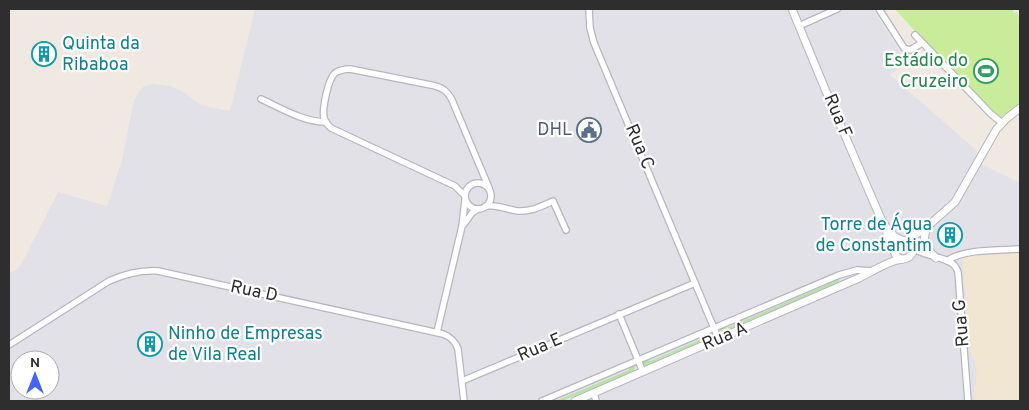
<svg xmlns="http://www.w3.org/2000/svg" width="1029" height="410" font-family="Overpass,sans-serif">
	<rect width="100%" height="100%" fill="#efe9e1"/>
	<path fill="#e3e1e8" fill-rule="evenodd" d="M255,9H873L905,59L903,60L905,63L890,75L976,150L981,164L1020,183V401H9V274L16,270L22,263L58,192L107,206L122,160L134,100L137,95L143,87L153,84L169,86L180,90L201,105L209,107L230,111ZM20,360H50V390H20Z"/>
	<path fill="#f0e6d1" d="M1020,251V401H975L974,386H976V378L977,377L974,356H971L962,256Z"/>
	<g fill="#b6e59e">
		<path d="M838,278L839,280L838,284L832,285L727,330L722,333L719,332L720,328L722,327L727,328L831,283L833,279Z"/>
		<path d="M706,337L707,339L649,364L648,366H645L643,364L644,360L651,361Z"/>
		<path d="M632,365L635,367L634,371L562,401H556L629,370V368Z"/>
	</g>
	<path fill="#c9ec9a" d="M895,9H1012L1014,13L1017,12L1020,21V104L1001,117L995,116L922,39Z"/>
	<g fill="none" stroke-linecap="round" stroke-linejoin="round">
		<defs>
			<g id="minor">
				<path d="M589,9L590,28L594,43L719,340"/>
				<path d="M879,9L904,48L910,50L922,43"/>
				<path d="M799,26L837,9"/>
				<path d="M915,35L991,114L1002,123"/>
				<path d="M261,99C281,108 303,122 326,122"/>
				<circle cx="478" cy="196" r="13"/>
				<path d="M465,196L455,186L331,128C328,125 325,123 324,118C322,109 328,79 335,73C340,70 345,69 350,69L431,85C441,87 447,90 452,100L489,188"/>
				<path d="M486,206C498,204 507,210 518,211C531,212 542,206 553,201L566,230"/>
				<path d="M464,224L472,213L478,209"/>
				<path d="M912,248C924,256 947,257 954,265C956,267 957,269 958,272L968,401"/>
				<path d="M947,261C961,249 1001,250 1020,249"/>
				<path d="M619,314L643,372"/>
				<path d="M437,332L462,226L465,200"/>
				<path d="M9,345L109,281C125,274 140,270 158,271L443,334C451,337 455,341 458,349L464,401"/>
				<path d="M462,381L695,283"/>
				<path d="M594,393L596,401"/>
				<path d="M542,401L839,275L857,270L873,271"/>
			</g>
			<g id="tertiary">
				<path d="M792,9L825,89L894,249C894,254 897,258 902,259"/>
				<path d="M927,228C921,241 926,248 936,258"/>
				<path d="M906,241L927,227L955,202L996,130L1006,119L1020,108"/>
				<path d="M575,401L859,278C871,272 882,265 894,261C899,259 905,260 909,257C914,253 914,247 909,243C906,240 902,241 899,239C892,236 887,229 883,222"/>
			</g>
		</defs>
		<use href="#minor" stroke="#b4b7c1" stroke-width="8"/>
		<use href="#tertiary" stroke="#b4b7c1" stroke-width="9"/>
		<use href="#minor" stroke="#fff" stroke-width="5.5"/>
		<use href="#tertiary" stroke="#fff" stroke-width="7"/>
	</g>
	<defs>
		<symbol id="building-ring" viewBox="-11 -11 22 22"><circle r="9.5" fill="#fff" stroke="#0f9aa8" stroke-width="1.5"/><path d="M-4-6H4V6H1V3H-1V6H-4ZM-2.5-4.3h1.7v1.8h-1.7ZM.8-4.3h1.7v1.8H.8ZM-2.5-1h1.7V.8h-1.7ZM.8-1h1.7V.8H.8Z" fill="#0f9aa8"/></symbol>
		<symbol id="stadium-ring" viewBox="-11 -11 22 22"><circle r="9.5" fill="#fff" stroke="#2e9e5b" stroke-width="1.5"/><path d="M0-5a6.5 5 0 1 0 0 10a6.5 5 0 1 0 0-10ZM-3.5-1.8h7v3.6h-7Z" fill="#2e9e5b"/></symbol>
		<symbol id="civic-ring" viewBox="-11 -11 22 22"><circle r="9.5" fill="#fff" stroke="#5c6f8a" stroke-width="1.5"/><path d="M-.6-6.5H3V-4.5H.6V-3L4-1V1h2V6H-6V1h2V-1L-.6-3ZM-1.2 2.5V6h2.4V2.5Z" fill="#5c6f8a"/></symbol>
	</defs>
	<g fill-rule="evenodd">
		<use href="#building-ring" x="30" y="40" width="28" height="28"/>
		<use href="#stadium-ring" x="972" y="57" width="28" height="28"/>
		<use href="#civic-ring" x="575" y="116" width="28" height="28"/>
		<use href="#building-ring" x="936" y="221" width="28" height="28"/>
		<use href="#building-ring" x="136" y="330" width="28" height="28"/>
	</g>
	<g text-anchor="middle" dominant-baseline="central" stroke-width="4.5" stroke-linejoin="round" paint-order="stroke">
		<g font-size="18" fill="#0d838f" stroke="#fff" text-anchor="start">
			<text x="62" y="44">Quinta da<tspan x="62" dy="21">Ribaboa</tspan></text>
			<text x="932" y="225" text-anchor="end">Torre de Água<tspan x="932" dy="21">de Constantim</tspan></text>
			<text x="168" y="334">Ninho de Empresas<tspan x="168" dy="21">de Vila Real</tspan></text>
		</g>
		<g font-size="18" fill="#27864d" stroke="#fff" text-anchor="end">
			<text x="968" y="61">Estádio do<tspan x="968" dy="21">Cruzeiro</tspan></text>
		</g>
		<g font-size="18" fill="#2e2e2e" stroke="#fff">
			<text transform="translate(837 116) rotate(67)">Rua F</text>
			<text transform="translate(639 147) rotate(67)">Rua C</text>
			<text transform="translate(254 292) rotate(12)">Rua D</text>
			<text transform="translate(962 323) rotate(-95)">Rua G</text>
			<text transform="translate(725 337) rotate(-23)">Rua A</text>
			<text transform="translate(540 348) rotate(-23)">Rua E</text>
		</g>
		<g font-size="18" fill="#4e5e75" stroke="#fff" text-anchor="end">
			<text x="572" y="130">DHL</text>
		</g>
	</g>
	<rect width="1029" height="410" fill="none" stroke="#2e2e2e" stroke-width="20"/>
	<g transform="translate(35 375)"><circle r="24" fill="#ffffff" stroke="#ababab"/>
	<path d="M0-4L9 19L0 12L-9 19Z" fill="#4264fb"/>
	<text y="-8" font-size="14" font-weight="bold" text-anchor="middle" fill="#2e2e2e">N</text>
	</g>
</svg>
